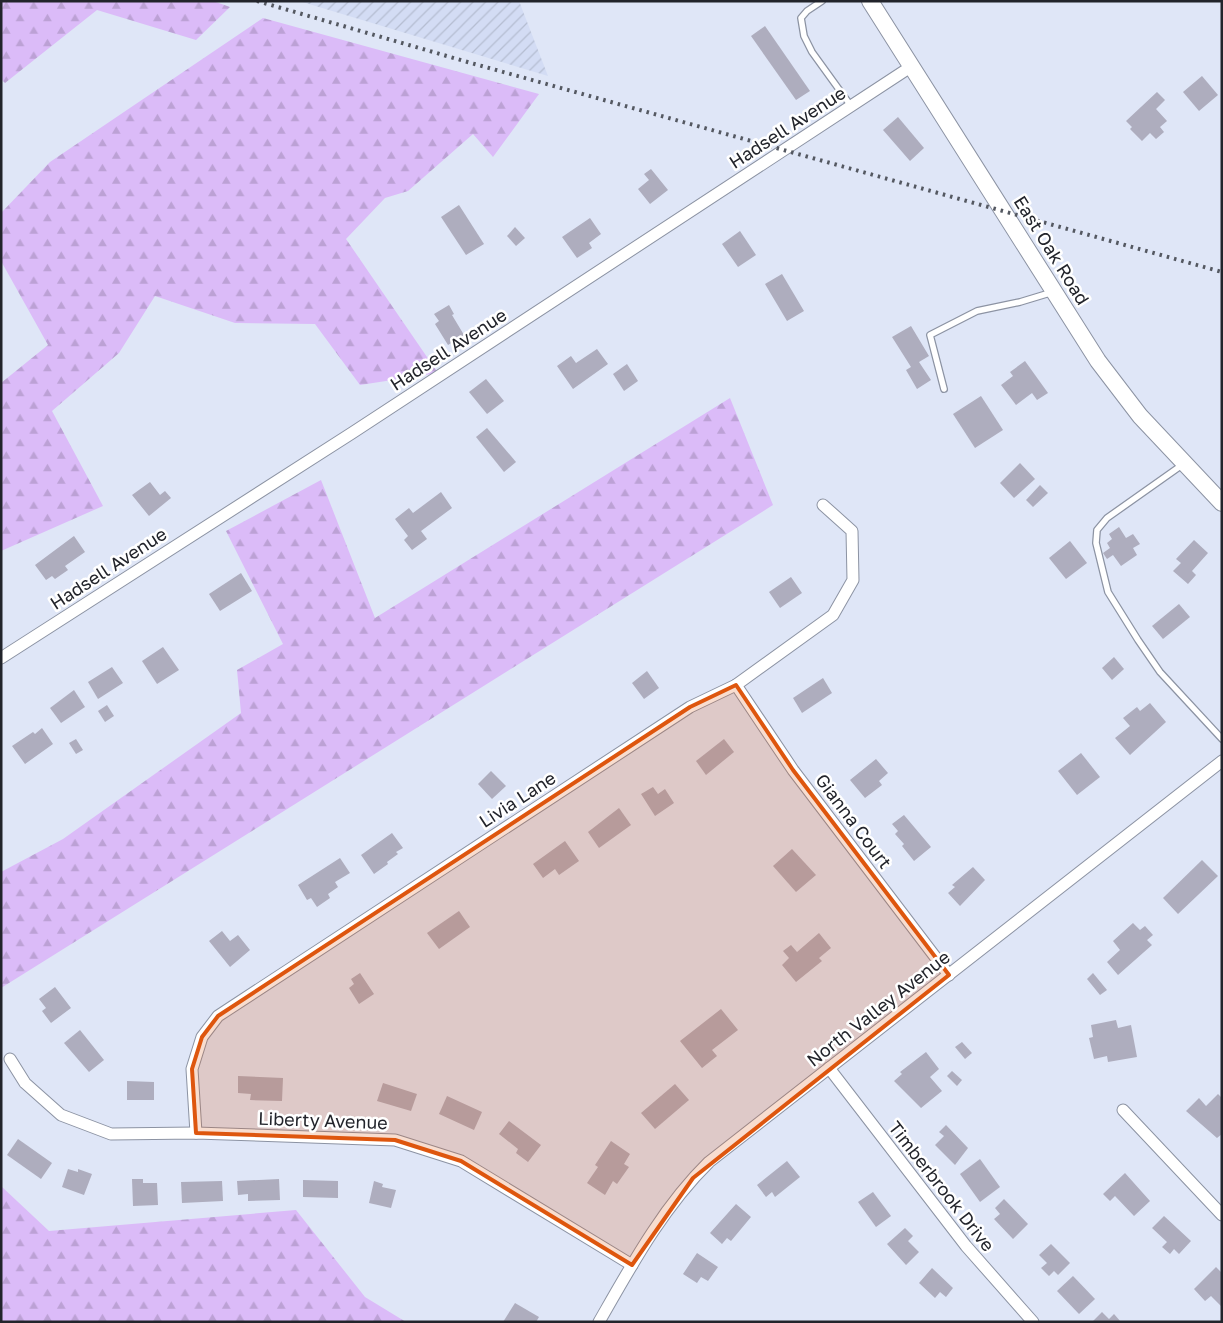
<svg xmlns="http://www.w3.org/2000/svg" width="1223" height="1323" font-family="'Golos Text',sans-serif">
	<defs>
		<pattern id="industrial-furrows" width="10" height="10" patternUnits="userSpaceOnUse" patternTransform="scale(1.25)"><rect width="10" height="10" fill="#d3dcf4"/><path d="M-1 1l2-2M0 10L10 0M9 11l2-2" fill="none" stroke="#b5bdd1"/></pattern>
		<pattern id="forest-firs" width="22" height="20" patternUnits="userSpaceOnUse" patternTransform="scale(1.25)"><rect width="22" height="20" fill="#dbbbf8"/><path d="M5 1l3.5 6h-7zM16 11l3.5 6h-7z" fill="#bca1d5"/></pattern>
	</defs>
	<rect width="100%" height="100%" fill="#dfe6f7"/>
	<path fill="url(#industrial-furrows)" d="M299,1H519L548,76Z"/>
	<g fill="url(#forest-firs)">
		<path d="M1,1H213L230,7L196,40L97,10L5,83L1,79Z"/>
		<path d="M263,18L539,94L493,157L473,134L408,191L385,198L346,239L438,373L360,385L315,324L235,323L155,296L119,353L52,411L103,506L1,551V383L48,345L1,261V213L50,162Z"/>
		<path d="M730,398L773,505L1,988V872L63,839L241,713L237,670L283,644L226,531L321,480L375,618Z"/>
		<path d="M1,1186L49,1231L296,1210L365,1297L406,1322H1Z"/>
	</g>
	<g fill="#aeadbe">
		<path d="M765,26L810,91L796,100L751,36Z"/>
		<path d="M1202,76L1218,95L1199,111L1183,92Z"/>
		<path d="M1157,92L1165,100L1156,109L1167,121L1160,127L1164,132L1156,139L1150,133L1142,141L1130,129L1132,127L1126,121Z"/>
		<path d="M898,117L924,148L910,161L883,130Z"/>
		<path d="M651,169L668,190L650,204L638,189L649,180L644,174Z"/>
		<path d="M459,205L484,244L466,255L441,217Z"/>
		<path d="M590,218L601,234L589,243L592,248L577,258L562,237Z"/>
		<path d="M515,227L525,238L516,246L507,236Z"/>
		<path d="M740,231L756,255L738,267L722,244Z"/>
		<path d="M782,274L804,311L787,321L765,284Z"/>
		<path d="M449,305L454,314L452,315L464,335L448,345L435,324L439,321L434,314Z"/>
		<path d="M911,326L929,356L919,362L931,380L917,389L906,370L911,367L892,337Z"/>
		<path d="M597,349L608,364L573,389L557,366L571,356L576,363Z"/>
		<path d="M1025,361L1048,393L1037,400L1032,393L1016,405L1001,385L1013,376L1010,372Z"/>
		<path d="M627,364L638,381L624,391L613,374Z"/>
		<path d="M486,379L504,401L487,414L469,392Z"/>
		<path d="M981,396L1003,430L975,448L953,414Z"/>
		<path d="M487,428L516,462L504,472L476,437Z"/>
		<path d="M1020,463L1035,479L1014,498L1000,483Z"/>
		<path d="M150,482L160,495L165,491L171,498L149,516L132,495Z"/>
		<path d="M1040,485L1048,493L1033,507L1026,500Z"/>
		<path d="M441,492L452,508L421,531L427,539L412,550L404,540L408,536L395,519L409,508L413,513Z"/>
		<path d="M1119,527L1126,538L1133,534L1140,544L1133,548L1137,555L1121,566L1113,555L1107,559L1103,553L1110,548L1107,543L1112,539L1109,534Z"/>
		<path d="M74,536L85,552L65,566L68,570L55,579L52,576L46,580L35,565Z"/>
		<path d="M1194,540L1208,553L1192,571L1196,575L1188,584L1173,571L1181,563L1176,559Z"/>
		<path d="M1070,541L1087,563L1066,579L1049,558Z"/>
		<path d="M241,573L252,591L220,611L209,594Z"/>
		<path d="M791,577L802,593L780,608L769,592Z"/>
		<path d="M1179,604L1190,617L1163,639L1152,626Z"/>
		<path d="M163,647L179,670L157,684L142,661Z"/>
		<path d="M1114,657L1124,669L1112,680L1102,668Z"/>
		<path d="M112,667L123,683L98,699L88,682Z"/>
		<path d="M647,671L659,688L644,699L632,683Z"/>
		<path d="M823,678L832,693L802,713L793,698Z"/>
		<path d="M74,690L85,707L61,723L50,708Z"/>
		<path d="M1150,703L1166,722L1130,755L1115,738L1130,726L1123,718L1137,707L1140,711Z"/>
		<path d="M107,705L114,716L105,722L98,711Z"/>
		<path d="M42,728L53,744L25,764L12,746L33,732L35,734Z"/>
		<path d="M76,739L83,750L76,754L69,743Z"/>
		<path d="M724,739L734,752L706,775L696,761Z"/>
		<path d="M1081,753L1100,777L1077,795L1058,771Z"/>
		<path d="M876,759L888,773L879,781L882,785L865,798L850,780Z"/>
		<path d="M491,771L506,786L492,799L478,784Z"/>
		<path d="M653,787L658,794L665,789L674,803L655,816L641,794Z"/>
		<path d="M619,808L631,825L599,848L588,832Z"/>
		<path d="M904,815L931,847L914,861L902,846L904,844L895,834L898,831L892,824Z"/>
		<path d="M392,833L403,848L396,852L398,854L387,862L388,864L374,874L361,855Z"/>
		<path d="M565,841L579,861L559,875L555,869L543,878L533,864Z"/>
		<path d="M792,849L816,875L796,892L773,866Z"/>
		<path d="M340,858L350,873L335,882L338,887L328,894L330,898L317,907L311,898L307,900L298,885Z"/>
		<path d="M1202,860L1218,876L1178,914L1163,898Z"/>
		<path d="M973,867L985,880L960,906L948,893L955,887L952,885Z"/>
		<path d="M459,911L470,927L439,949L427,933Z"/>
		<path d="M1133,923L1140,930L1145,926L1153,935L1147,940L1152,945L1118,975L1107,962L1120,950L1113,941Z"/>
		<path d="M222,931L230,941L238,935L250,950L230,967L209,941Z"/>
		<path d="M819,933L831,948L819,958L822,961L796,982L782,965L789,958L783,951L791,945L797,952Z"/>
		<path d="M360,973L374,994L359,1004L349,988L354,984L351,979Z"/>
		<path d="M1093,973L1107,990L1100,995L1087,979Z"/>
		<path d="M55,987L71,1008L51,1023L42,1011L46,1008L39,999Z"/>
		<path d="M721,1009L738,1030L712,1050L717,1056L702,1068L680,1041Z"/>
		<path d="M1116,1020L1118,1028L1131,1025L1137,1057L1108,1062L1107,1056L1094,1059L1089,1038L1093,1037L1091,1025Z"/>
		<path d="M80,1030L104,1060L89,1072L64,1043Z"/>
		<path d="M962,1042L972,1053L965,1059L955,1047Z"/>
		<path d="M926,1052L939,1069L930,1077L942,1091L921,1108L894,1081L902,1074L900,1072Z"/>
		<path d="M952,1071L962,1080L957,1086L947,1076Z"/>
		<path d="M238,1076L283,1078L282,1101L250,1100L251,1094L238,1093Z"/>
		<path d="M127,1081L154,1082V1100H127Z"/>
		<path d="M383,1083L417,1094L411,1111L377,1101Z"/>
		<path d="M675,1084L689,1100L655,1129L641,1113Z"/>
		<path d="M1218,1094L1222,1098V1134L1217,1138L1186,1111L1199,1098L1206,1106Z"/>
		<path d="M447,1096L482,1112L474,1130L439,1114Z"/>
		<path d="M509,1121L541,1145L528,1162L516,1153L518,1149L499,1134Z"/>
		<path d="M946,1125L968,1148L955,1165L935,1145L944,1136L939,1132Z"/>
		<path d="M18,1139L52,1163L41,1179L7,1155Z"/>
		<path d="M611,1141L630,1154L624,1164L629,1167L617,1184L613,1181L605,1195L587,1183L598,1167L595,1165Z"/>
		<path d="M980,1159L1000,1187L980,1202L960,1174Z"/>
		<path d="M787,1161L800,1177L775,1197L772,1192L766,1197L757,1185Z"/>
		<path d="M68,1169L78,1172V1169L92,1174L84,1195L62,1187Z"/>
		<path d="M1125,1173L1150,1201L1134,1216L1115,1196L1110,1201L1103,1194Z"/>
		<path d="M132,1179H143V1183H157L158,1205L133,1206Z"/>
		<path d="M279,1179L280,1200L248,1201V1194L238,1195L237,1181Z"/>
		<path d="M303,1180L338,1181V1198L303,1197Z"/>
		<path d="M222,1181L223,1201L182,1203L181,1182Z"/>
		<path d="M374,1181L383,1184L382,1187L396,1190L391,1208L369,1203Z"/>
		<path d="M873,1192L891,1216L876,1227L858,1202Z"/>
		<path d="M1004,1199L1028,1224L1013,1239L994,1219L1000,1214L995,1208Z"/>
		<path d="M736,1204L751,1217L731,1241L727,1238L722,1244L710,1233Z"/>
		<path d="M1164,1216L1191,1241L1179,1254L1174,1249L1170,1254L1162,1247L1167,1242L1152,1228Z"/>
		<path d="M905,1228L913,1236L908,1241L919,1252L906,1265L887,1244Z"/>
		<path d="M1051,1244L1070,1263L1058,1275L1054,1271L1049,1276L1041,1268L1047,1263L1039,1255Z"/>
		<path d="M697,1253L718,1267L708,1281L701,1277L697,1283L683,1274Z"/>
		<path d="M1216,1267L1222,1273V1307L1211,1296L1205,1301L1194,1289Z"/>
		<path d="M932,1268L953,1288L946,1297L940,1292L935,1298L919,1283Z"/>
		<path d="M1073,1276L1095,1299L1079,1314L1057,1291Z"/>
		<path d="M515,1303L539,1317L536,1322H503Z"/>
		<path d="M1102,1312L1109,1319L1114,1314L1121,1322H1092Z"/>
	</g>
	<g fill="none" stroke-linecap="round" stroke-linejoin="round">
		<defs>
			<g id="lane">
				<path d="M822,1L807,11L801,18L804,36L812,52L851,106"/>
				<path d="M944,389L930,335L977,311L1020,302L1053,292"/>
				<path d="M1182,465L1107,518L1097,530L1096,543L1108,592L1138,640L1160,672L1222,739"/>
			</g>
			<g id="street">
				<path d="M1,658L352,433L912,66"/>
				<path d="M736,685L793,770L949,975"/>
				<path d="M10,1059L25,1083L61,1115L111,1134L196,1133L395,1140L461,1161L632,1265"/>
				<path d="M829,1068L966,1246L1033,1322"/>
				<path d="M1123,1110L1222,1215"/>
				<path d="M196,1133L192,1069L202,1037L218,1016L690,707L736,685L833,615L853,580L852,531L823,505"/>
				<path d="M599,1322C631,1266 663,1207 709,1162L1222,761"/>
			</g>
			<path id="secondary" d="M870,1L1098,361L1140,416L1222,503"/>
		</defs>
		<use href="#lane" stroke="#8c93a3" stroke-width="8"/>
		<use href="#street" stroke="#8c93a3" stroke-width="13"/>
		<use href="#secondary" stroke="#8c93a3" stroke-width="18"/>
		<use href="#lane" stroke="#fff" stroke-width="5.5"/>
		<use href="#street" stroke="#fff" stroke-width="11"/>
		<use href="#secondary" stroke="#fff" stroke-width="16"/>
		<path stroke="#545861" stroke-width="4" stroke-dasharray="2.5 5" stroke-linecap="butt" d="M257,1L471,63L1222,272"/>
	</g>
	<path fill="#de560e" fill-opacity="0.2" stroke="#de560e" stroke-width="4" stroke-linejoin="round" d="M736,685L793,770L949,975L693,1178L632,1265L461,1161L395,1140L196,1133L192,1069L202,1037L218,1016L690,707Z"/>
	<g text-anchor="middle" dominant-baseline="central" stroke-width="5" stroke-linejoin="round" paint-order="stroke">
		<g font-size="18" fill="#22242b" stroke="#fff">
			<text transform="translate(787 127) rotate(-33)">Hadsell Avenue</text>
			<text transform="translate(1052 250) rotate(58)">East Oak Road</text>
			<text transform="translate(448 349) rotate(-33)">Hadsell Avenue</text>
			<text transform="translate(108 568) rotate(-33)">Hadsell Avenue</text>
			<text transform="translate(517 799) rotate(-33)">Livia Lane</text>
			<text transform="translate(854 821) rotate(53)">Gianna Court</text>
			<text transform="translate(878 1008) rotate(-38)">North Valley Avenue</text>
			<text transform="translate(323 1120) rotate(2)">Liberty Avenue</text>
			<text transform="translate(942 1186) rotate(52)">Timberbrook Drive</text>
		</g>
	</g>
	<rect width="1223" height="1323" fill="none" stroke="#22242b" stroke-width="5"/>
</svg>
